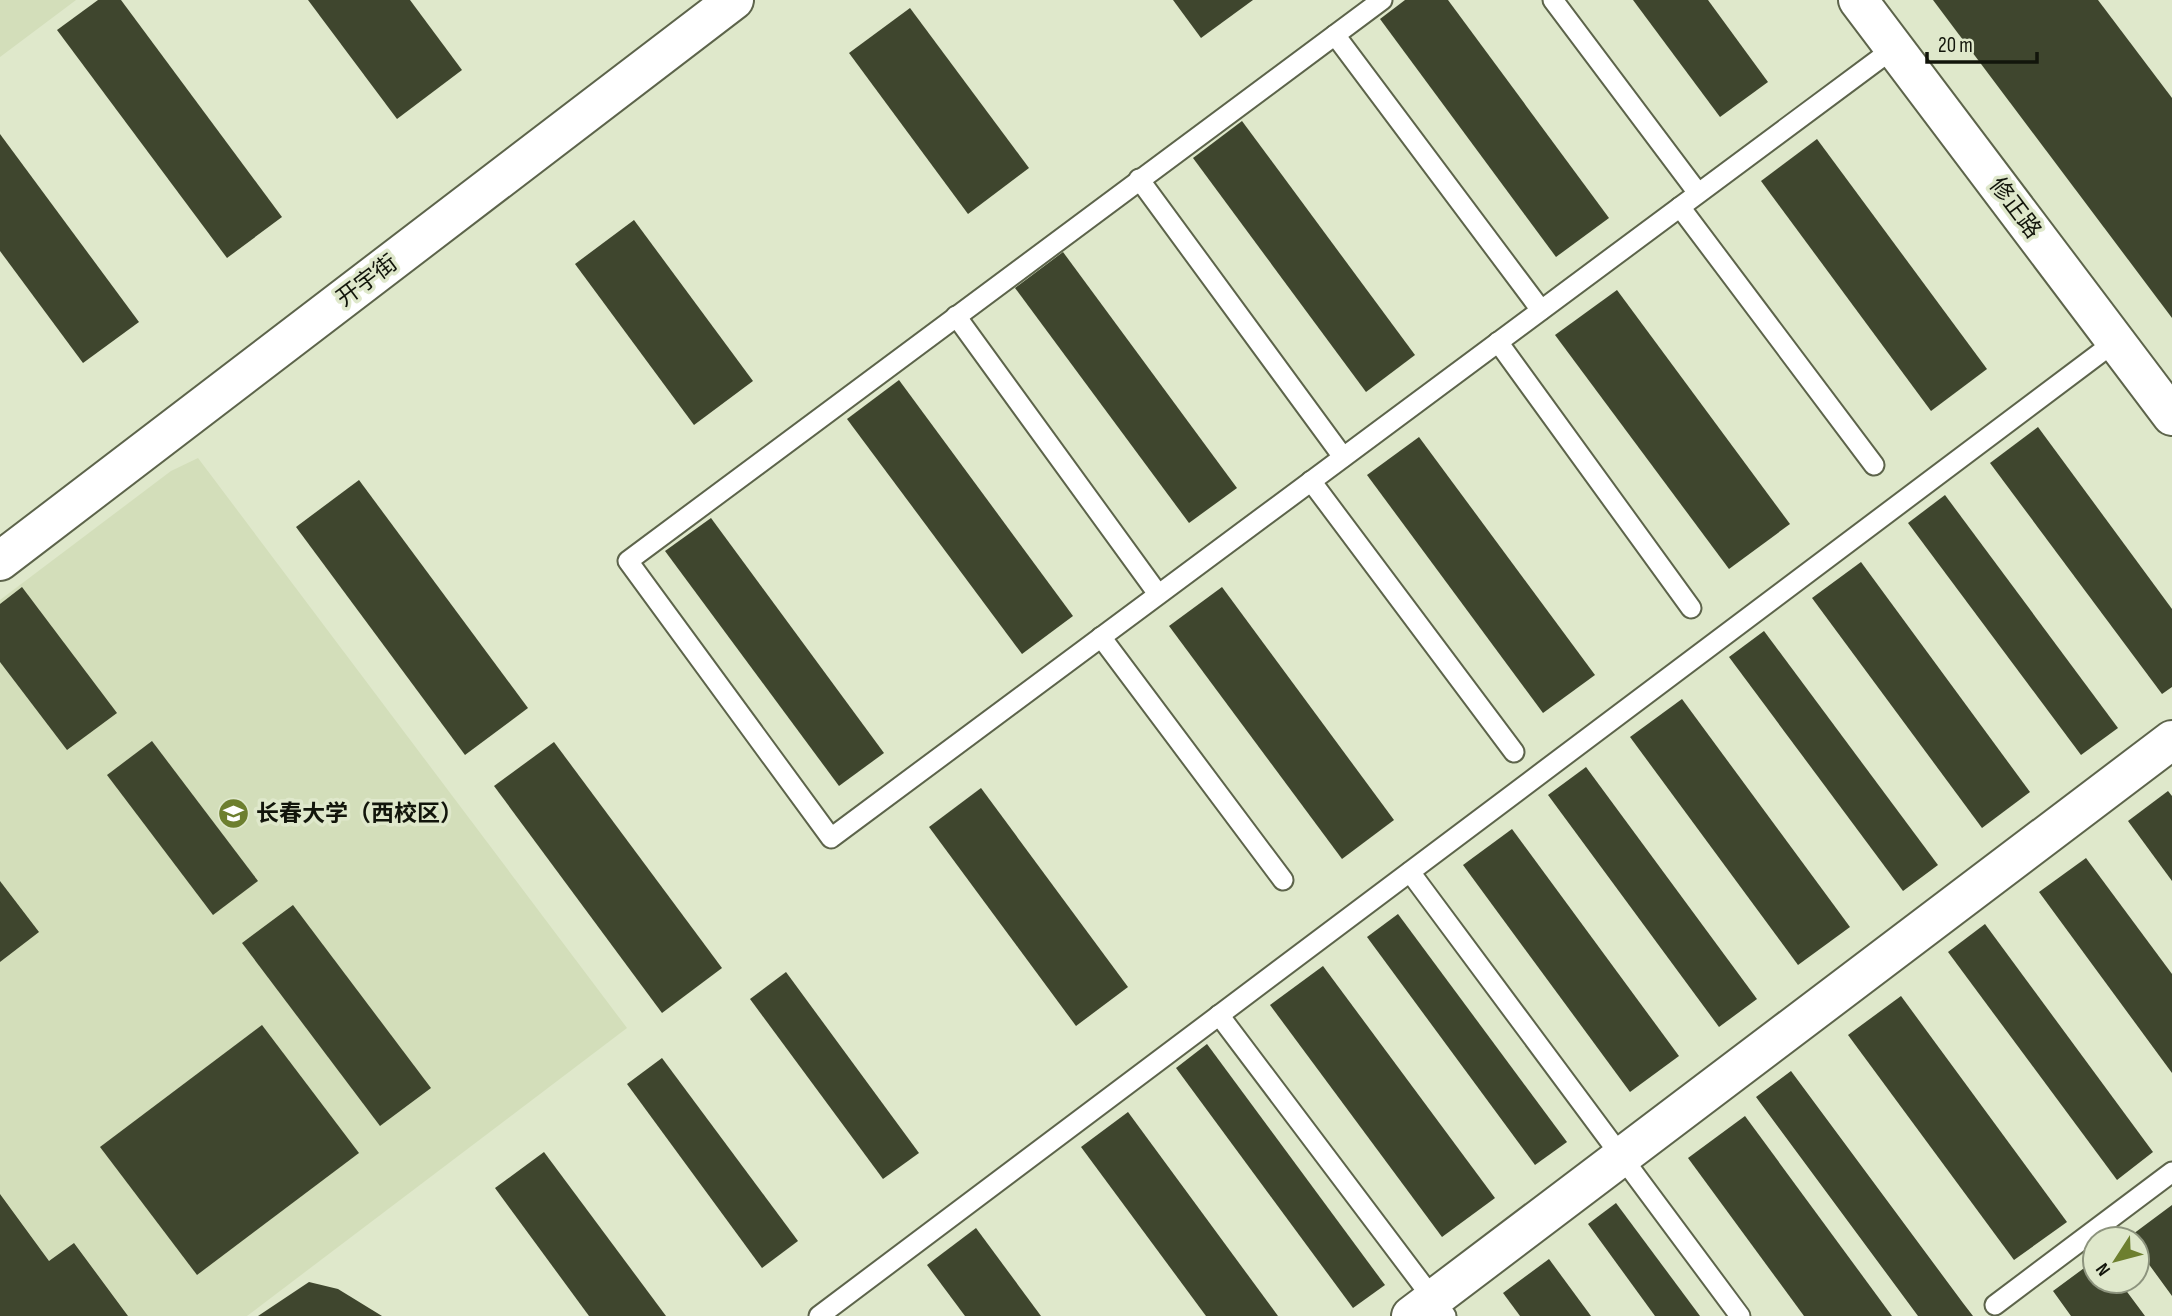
<svg xmlns="http://www.w3.org/2000/svg" width="2172" height="1316" font-family="'Sofia Sans Condensed','Noto Sans SC',sans-serif">
	<rect width="100%" height="100%" fill="#dfe8cb"/>
	<g fill="#d3deba">
		<path d="M0,0H76L0,57Z"/>
		<path d="M198,458L627,1028L247,1316H0V600L171,471Z"/>
	</g>
	<g fill="#3f462e">
		<path d="M98,0H121L282,217L227,258L57,30Z"/>
		<path d="M308,0H410L462,70L397,119Z"/>
		<path d="M1173,0H1253L1201,38Z"/>
		<path d="M1405,0H1448L1609,218L1556,257L1380,19Z"/>
		<path d="M1633,0H1708L1768,82L1720,117Z"/>
		<path d="M1933,0H2098L2172,98V318Z"/>
		<path d="M910,8L1029,168L968,214L849,53Z"/>
		<path d="M1242,121L1415,355L1366,392L1193,158Z"/>
		<path d="M0,134L139,322L83,363L0,251Z"/>
		<path d="M1817,139L1987,369L1931,411L1761,181Z"/>
		<path d="M634,220L753,381L694,425L575,264Z"/>
		<path d="M1063,252L1237,488L1189,523L1015,288Z"/>
		<path d="M1617,290L1790,524L1729,569L1555,335Z"/>
		<path d="M899,380L1073,616L1022,654L847,419Z"/>
		<path d="M2038,427L2172,609V687L2162,694L1990,463Z"/>
		<path d="M1419,437L1595,675L1543,713L1367,475Z"/>
		<path d="M359,480L528,708L465,755L296,527Z"/>
		<path d="M1945,495L2118,728L2081,755L1908,523Z"/>
		<path d="M711,518L884,753L839,786L665,551Z"/>
		<path d="M1861,562L2030,792L1982,828L1812,598Z"/>
		<path d="M22,587L117,713L67,750L0,662V604Z"/>
		<path d="M1222,587L1394,820L1342,859L1169,626Z"/>
		<path d="M1764,631L1938,865L1903,891L1729,657Z"/>
		<path d="M1682,699L1850,927L1798,965L1630,737Z"/>
		<path d="M152,741L258,881L213,915L107,775Z"/>
		<path d="M554,742L722,968L662,1013L494,786Z"/>
		<path d="M1586,767L1757,999L1719,1027L1548,795Z"/>
		<path d="M981,788L1128,987L1076,1026L929,827Z"/>
		<path d="M2168,791L2172,796V881L2128,821Z"/>
		<path d="M1512,829L1679,1056L1630,1092L1463,865Z"/>
		<path d="M2086,858L2172,974V1073L2039,892Z"/>
		<path d="M0,881L39,932L0,962Z"/>
		<path d="M293,905L431,1088L380,1126L242,943Z"/>
		<path d="M1398,914L1567,1142L1535,1165L1367,937Z"/>
		<path d="M1985,924L2153,1152L2117,1180L1948,952Z"/>
		<path d="M1323,966L1495,1198L1442,1237L1270,1005Z"/>
		<path d="M786,972L919,1153L883,1179L750,999Z"/>
		<path d="M1901,996L2067,1222L2014,1260L1848,1035Z"/>
		<path d="M262,1025L359,1153L197,1275L100,1147Z"/>
		<path d="M1207,1044L1385,1285L1353,1308L1176,1068Z"/>
		<path d="M662,1058L798,1241L762,1268L627,1084Z"/>
		<path d="M1791,1071L1963,1303L1973,1316H1918L1756,1097Z"/>
		<path d="M1128,1112L1278,1316H1206L1081,1147Z"/>
		<path d="M1745,1116L1892,1316H1804L1688,1158Z"/>
		<path d="M544,1152L666,1316H589L495,1188Z"/>
		<path d="M0,1194L49,1261L74,1243L128,1316H0Z"/>
		<path d="M1616,1203L1700,1316H1655L1588,1224Z"/>
		<path d="M2172,1205V1296L2137,1248V1239L2129,1237Z"/>
		<path d="M976,1228L1041,1316H965L927,1265Z"/>
		<path d="M1549,1259L1591,1316H1520L1503,1293Z"/>
		<path d="M2095,1260V1281H2119L2145,1316H2071L2053,1291Z"/>
		<path d="M309,1282L338,1289L382,1316H258Z"/>
	</g>
	<g fill="none" stroke-linecap="round" stroke-linejoin="round">
		<defs>
			<g id="service">
				<path d="M1382,0L628,561L831,838L1894,48"/>
				<path d="M1553,0L1698,193"/>
				<path d="M1335,35L1541,310"/>
				<path d="M1139,179L1343,457"/>
				<path d="M1680,207L1874,465"/>
				<path d="M956,316L1158,594"/>
				<path d="M1498,342L1691,608"/>
				<path d="M1311,481L1514,752"/>
				<path d="M1101,637L1283,880"/>
				<path d="M1410,872L1740,1316"/>
				<path d="M1219,1015L1446,1316"/>
				<path d="M1995,1305L2172,1172"/>
				<path d="M819,1316L2116,341"/>
			</g>
			<path id="minor" d="M1411,1316L2172,740"/>
			<g id="tertiary">
				<path d="M1858,0L2172,416"/>
				<path d="M0,561L734,0"/>
			</g>
		</defs>
		<use href="#service" stroke="#5d644b" stroke-width="23"/>
		<use href="#minor" stroke="#5d644b" stroke-width="42"/>
		<use href="#tertiary" stroke="#5d644b" stroke-width="42"/>
		<use href="#service" stroke="#fff" stroke-width="19"/>
		<use href="#minor" stroke="#fff" stroke-width="38"/>
		<use href="#tertiary" stroke="#fff" stroke-width="38"/>
	</g>
	<defs>
		<symbol id="university-disc" viewBox="-11 -11 22 22"><circle r="9.5" fill="#6d7f2f" stroke="#dfe8cb"/><path d="M0-5L7-2L0 1L-7-2ZM-4 1L0 2.5L4 1V4Q0 6-4 4Z" fill="#fff"/></symbol>
	</defs>
	<g fill-rule="evenodd">
		<use href="#university-disc" x="216" y="796" width="35" height="35"/>
	</g>
	<g text-anchor="middle" dominant-baseline="central" stroke-width="7" stroke-linejoin="round" paint-order="stroke">
		<g font-size="23" fill="#12150b" stroke="#dfe8cb">
			<text transform="translate(2015 208) rotate(53)">修正路</text>
			<text transform="translate(367 281) rotate(-37)">开宇街</text>
		</g>
		<g font-size="23" font-weight="bold" fill="#12150b" stroke="#dfe8cb" text-anchor="start">
			<text x="256" y="814">长春大学（西校区）</text>
		</g>
	</g>
	<g transform="translate(2116 1260) rotate(234)"><circle r="33" fill="#dfe8cb" stroke="#8d947e" stroke-width="2"/>
	<path d="M0-5L12 26L0 18L-12 26Z" fill="#6d7f2f"/>
	<text y="-10" font-size="19" font-weight="bold" text-anchor="middle" fill="#12150b">N</text>
	</g>
	<path d="M1927 52v10h110v-10" fill="none" stroke="#12150b" stroke-width="3.5"/>
	<text x="1938" y="52" font-size="21" fill="#12150b" stroke="#dfe8cb" stroke-width="5" paint-order="stroke">20 m</text>
</svg>
